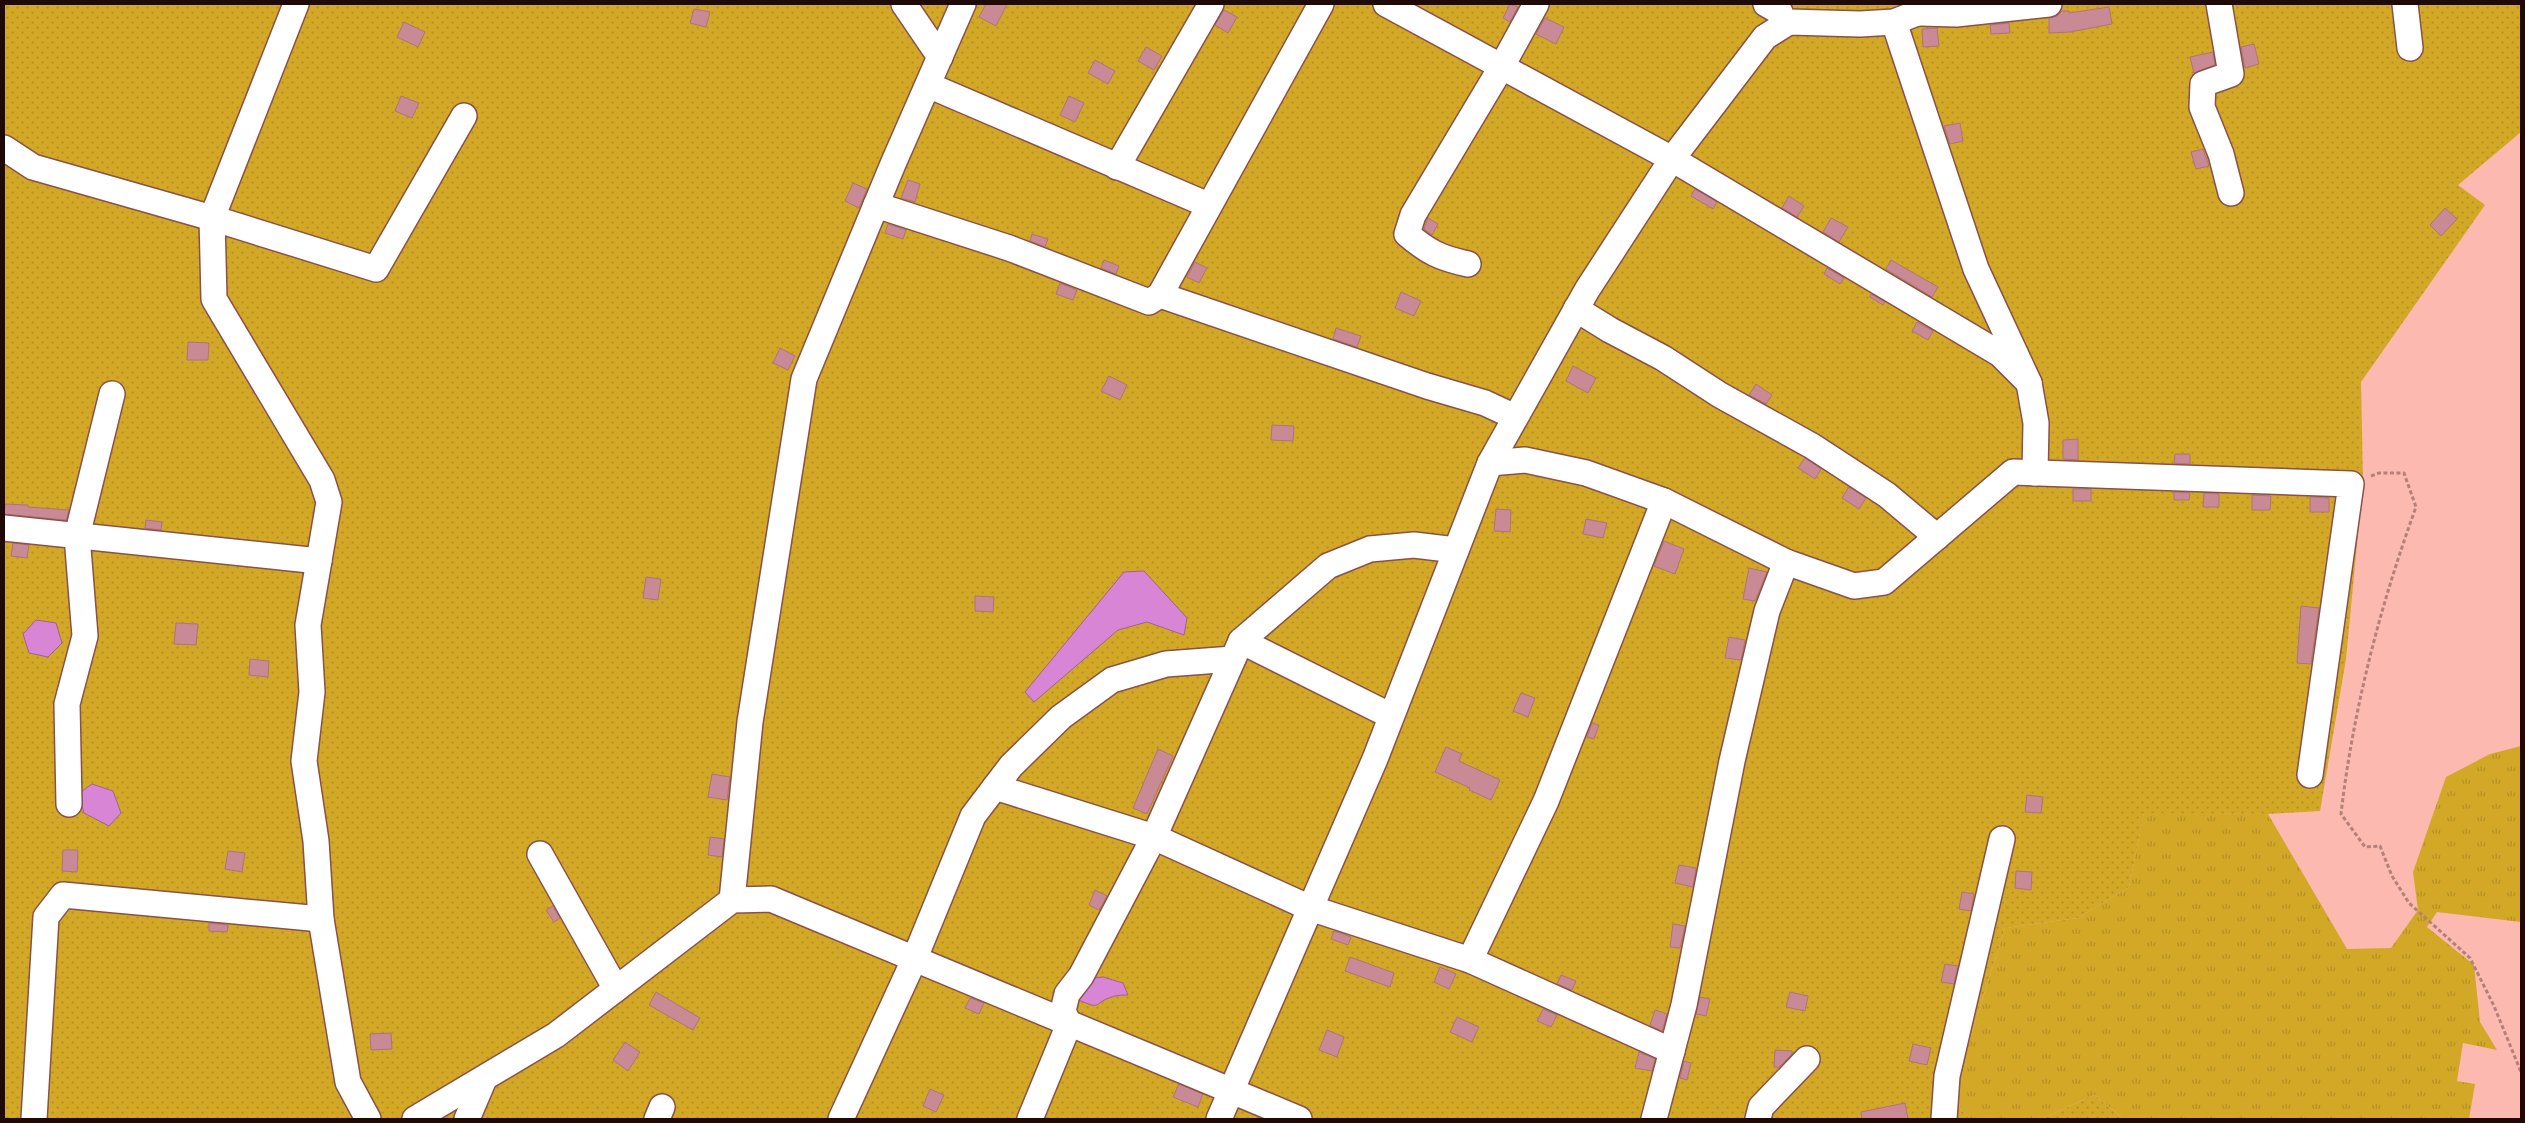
<svg xmlns="http://www.w3.org/2000/svg" width="2525" height="1123" font-family="'Fira Sans',sans-serif">
	<defs>
		<pattern id="grass-tufts" width="24" height="20" patternUnits="userSpaceOnUse" patternTransform="scale(1.25)"><rect width="24" height="20" fill="#d3a827"/><path d="M3 7l-1-3M5 7V3M7 7l1-3M15 17l-1-3M17 17v-4M19 17l1-3" fill="none" stroke="#b58f21"/></pattern>
		<pattern id="garden-dots" width="8" height="8" patternUnits="userSpaceOnUse" patternTransform="scale(1.25)"><rect width="8" height="8" fill="#d3a827"/><path d="M2 2h.1M6 6h.1" fill="none" stroke="#b58f21" stroke-width="1.8" stroke-linecap="round"/></pattern>
	</defs>
	<rect width="100%" height="100%" fill="#fcb9b0"/>
	<path fill="url(#grass-tufts)" d="M2521,746V922L2437,912L2427,927L2474,965L2480,1022L2497,1050L2463,1043L2457,1081L2475,1084L2469,1119H2124L2094,1095L2044,1118L2035,1119H1971L1960,1109L1958,1077L2005,928L2078,918L2129,887L2144,812L2268,814L2347,949L2391,948L2418,910L2413,872L2446,777L2490,754Z"/>
	<g fill="url(#garden-dots)">
		<path d="M4,4H2521V132L2458,185L2485,205L2361,382L2363,482L2346,659L2320,811L2268,814L2144,813L2129,887L2078,918L2005,928L1958,1077L1960,1109L1971,1119H4Z"/>
		<path d="M2094,1095L2124,1119H2035L2044,1118Z"/>
	</g>
	<g fill="#d885d5" stroke="#a06097">
		<path d="M1144,571L1187,618L1184,635L1147,622L1118,630L1034,702L1025,692L1124,572Z"/>
		<path d="M36,620L56,623L62,643L48,657L29,653L23,634Z"/>
		<path d="M92,784L113,791L121,813L109,826L84,813L78,794Z"/>
		<path d="M1103,977L1123,983L1128,995C1123,995 1117,995 1112,997C1094,1002 1102,1011 1079,1000L1076,989L1086,979Z"/>
	</g>
	<g fill="#ca8a95" stroke="#b0727d">
		<path d="M986,4H1007L996,26L979,17Z"/>
		<path d="M1510,4L1518,7L1510,22L1503,18Z"/>
		<path d="M2109,7L2112,24L2070,32L2049,33V18L2057,16L2062,11H2069V13Z"/>
		<path d="M694,9L710,12L706,27L690,23Z"/>
		<path d="M1224,10L1237,17L1228,33L1215,25Z"/>
		<path d="M1545,18L1564,27L1556,44L1536,34Z"/>
		<path d="M404,22L425,32L418,47L397,37Z"/>
		<path d="M2009,23L2010,33L1991,34L1990,25Z"/>
		<path d="M1937,28L1939,46L1923,47L1922,29Z"/>
		<path d="M2254,44L2259,64L2245,68L2241,47Z"/>
		<path d="M1146,47L1162,56L1154,70L1138,61Z"/>
		<path d="M2213,52L2215,65L2194,73L2190,57Z"/>
		<path d="M1095,60L1115,71L1108,84L1088,73Z"/>
		<path d="M401,96L419,103L412,118L395,111Z"/>
		<path d="M1069,96L1084,103L1075,122L1060,115Z"/>
		<path d="M1960,123L1963,141L1950,144L1944,126Z"/>
		<path d="M2203,149L2209,166L2196,169L2191,152Z"/>
		<path d="M908,180L920,184L915,202L901,198Z"/>
		<path d="M853,183L867,189L859,208L845,201Z"/>
		<path d="M1695,189L1717,202L1713,209L1691,196Z"/>
		<path d="M1789,196L1804,206L1797,217L1782,208Z"/>
		<path d="M2445,208L2457,219L2441,236L2430,225Z"/>
		<path d="M1428,218L1438,224L1432,235L1424,229Z"/>
		<path d="M1831,218L1848,227L1839,242L1823,232Z"/>
		<path d="M888,224L906,230L903,239L885,233Z"/>
		<path d="M1032,234L1048,239L1045,247L1030,241Z"/>
		<path d="M1104,260L1119,266L1116,274L1101,268Z"/>
		<path d="M1891,260L1938,287L1932,297L1886,269Z"/>
		<path d="M1195,262L1207,268L1199,283L1187,277Z"/>
		<path d="M1827,268L1844,278L1840,284L1824,274Z"/>
		<path d="M1060,283L1077,290L1073,300L1056,294Z"/>
		<path d="M1401,292L1421,301L1414,316L1395,308Z"/>
		<path d="M1871,294L1885,302L1883,305L1870,297Z"/>
		<path d="M1917,322L1933,331L1928,340L1912,331Z"/>
		<path d="M1336,328L1361,336L1357,347L1333,339Z"/>
		<path d="M188,342L209,343L208,360H187Z"/>
		<path d="M780,348L795,356L788,370L773,363Z"/>
		<path d="M1573,366L1596,378L1588,393L1566,381Z"/>
		<path d="M1109,376L1127,385L1120,400L1101,391Z"/>
		<path d="M1756,384L1772,395L1766,404L1749,395Z"/>
		<path d="M1272,425L1294,426L1293,441L1271,440Z"/>
		<path d="M2078,439V460L2063,459V440Z"/>
		<path d="M2175,454H2190V464L2174,463Z"/>
		<path d="M1805,458L1821,469L1815,479L1798,468Z"/>
		<path d="M1849,487L1866,498L1859,509L1842,498Z"/>
		<rect x="2073" y="489" width="18" height="12"/>
		<path d="M2174,492L2190,493L2189,500H2174Z"/>
		<path d="M2204,493L2219,494V507H2203Z"/>
		<path d="M2252,495L2271,496L2270,510H2252Z"/>
		<path d="M2310,497L2329,498V512H2310Z"/>
		<path d="M5,504L28,505V507L69,510L66,520L4,514Z"/>
		<path d="M1496,509L1511,510L1510,532L1494,531Z"/>
		<path d="M1586,519L1607,523L1603,538L1583,534Z"/>
		<path d="M146,520L162,522L161,530L145,528Z"/>
		<path d="M1664,541L1684,549L1675,574L1654,566Z"/>
		<path d="M13,543L29,545L27,558L11,556Z"/>
		<path d="M1749,568L1767,572L1755,601L1743,599Z"/>
		<path d="M646,577L661,579L658,600L643,598Z"/>
		<path d="M975,596L994,597L993,612L975,611Z"/>
		<path d="M2301,606L2319,608L2311,664L2297,663Z"/>
		<path d="M176,623L198,624L196,645L174,644Z"/>
		<path d="M1729,637L1745,640L1741,660L1725,658Z"/>
		<path d="M250,659L269,661L268,677L249,675Z"/>
		<path d="M1521,693L1535,698L1528,717L1513,711Z"/>
		<path d="M1592,723L1599,725L1594,739L1587,737Z"/>
		<path d="M1446,747L1462,754L1459,761L1500,780L1491,800L1469,790L1470,788L1435,772Z"/>
		<path d="M1158,749L1173,756L1147,814L1133,808Z"/>
		<path d="M712,774L730,777L727,800L708,797Z"/>
		<path d="M2027,795L2043,797L2041,813L2025,812Z"/>
		<path d="M710,837L724,839L722,857L708,855Z"/>
		<path d="M63,850H78L77,872L62,871Z"/>
		<path d="M228,851L245,853L242,872L225,869Z"/>
		<path d="M1679,865L1696,868L1693,887L1675,883Z"/>
		<path d="M2016,871L2032,872L2031,890L2015,888Z"/>
		<path d="M1095,890L1107,896L1099,910L1089,905Z"/>
		<path d="M1962,892L1974,894L1971,911L1959,909Z"/>
		<path d="M553,906L560,918L554,922L546,910Z"/>
		<path d="M209,923L228,925L227,932L209,931Z"/>
		<path d="M1673,924L1685,926L1680,948L1670,947Z"/>
		<path d="M1334,931L1351,937L1348,945L1331,939Z"/>
		<path d="M1350,957L1394,973L1390,987L1345,971Z"/>
		<path d="M1945,964L1958,966L1954,984L1941,982Z"/>
		<path d="M1440,967L1456,974L1449,989L1434,982Z"/>
		<path d="M1561,975L1576,981L1572,990L1557,984Z"/>
		<path d="M656,992L700,1018L693,1030L649,1005Z"/>
		<path d="M1790,992L1808,996L1805,1011L1786,1007Z"/>
		<path d="M1700,997L1710,999L1706,1016L1696,1014Z"/>
		<path d="M970,998L984,1003L979,1014L965,1008Z"/>
		<path d="M1543,1009L1557,1015L1551,1027L1537,1021Z"/>
		<path d="M1655,1010L1667,1014L1662,1031L1650,1025Z"/>
		<path d="M1457,1017L1479,1027L1472,1042L1450,1032Z"/>
		<path d="M1327,1030L1344,1037L1337,1057L1319,1050Z"/>
		<path d="M391,1033L392,1049L371,1050L370,1034Z"/>
		<path d="M625,1042L640,1052L628,1071L613,1060Z"/>
		<path d="M1913,1044L1931,1048L1927,1065L1909,1061Z"/>
		<path d="M1775,1050L1792,1051V1054L1779,1067H1774Z"/>
		<path d="M1639,1052L1655,1059L1652,1071L1635,1068Z"/>
		<path d="M1684,1061L1691,1063L1687,1080L1680,1078Z"/>
		<path d="M1179,1084L1203,1094L1198,1107L1173,1097Z"/>
		<path d="M930,1089L944,1095L936,1112L923,1106Z"/>
		<path d="M1905,1103L1908,1119H1862L1861,1112Z"/>
	</g>
	<g fill="none" stroke-linecap="round" stroke-linejoin="round">
		<defs>
			<g id="minor">
				<path d="M296,4L212,218L214,299L322,480L329,502L308,625L312,692L304,761L316,841L321,919L348,1082L368,1119"/>
				<path d="M904,4L940,57"/>
				<path d="M1321,4L1160,295L1427,386L1485,403L1515,417"/>
				<path d="M1386,4L1672,159L2000,354L2029,383"/>
				<path d="M1766,4L1780,12"/>
				<path d="M2219,4L2231,74L2203,84L2202,107L2221,154L2231,193"/>
				<path d="M2405,4L2410,48"/>
				<path d="M1920,13L1956,14L2049,4"/>
				<path d="M1894,22L1976,269L2029,383L2036,423L2035,473"/>
				<path d="M928,85L1208,205"/>
				<path d="M4,148L33,167L212,218L376,269L464,116"/>
				<path d="M1117,167L1211,4"/>
				<path d="M876,205L1009,248L1149,302L1160,295"/>
				<path d="M1468,264C1440,258 1428,252 1407,234L1413,215L1502,66L1536,4"/>
				<path d="M1576,309L1610,330L1663,358L1720,395L1812,446L1887,495L1937,537"/>
				<path d="M1490,463L1525,460L1586,473L1664,501L1786,562L1854,586L1884,582L2013,472L2351,484L2310,775"/>
				<path d="M4,528L319,561"/>
				<path d="M1241,641L1391,716"/>
				<path d="M995,787L1154,837L1310,908L1470,960L1672,1051"/>
				<path d="M69,804L67,704L85,636L77,536L112,394"/>
				<path d="M540,854L616,989"/>
				<path d="M732,900L750,722L804,379L893,164L963,4"/>
				<path d="M1470,960L1546,801L1664,501"/>
				<path d="M34,1119L46,917L63,895L321,919"/>
				<path d="M415,1119L556,1035L732,900L771,899L1299,1119"/>
				<path d="M467,1119L484,1079"/>
				<path d="M657,1119L662,1107"/>
				<path d="M841,1119L914,960L973,816L1011,766L1061,717L1112,680L1166,664L1233,659"/>
				<path d="M1030,1119L1069,1024L1063,1011L1067,994L1081,976L1154,837L1241,641L1328,566L1370,549L1414,545L1456,550"/>
				<path d="M1219,1119L1375,759L1490,463L1587,290L1672,159L1765,37L1789,22L1860,24L1894,22L1940,4"/>
				<path d="M1654,1119L1684,1005L1732,761L1767,611L1786,562"/>
				<path d="M1758,1119L1761,1107L1807,1059"/>
				<path d="M1944,1119L1947,1076L2002,839"/>
			</g>
		</defs>
		<use href="#minor" stroke="#8a5049" stroke-width="28"/>
		<path stroke="#b48079" stroke-width="3" stroke-dasharray="4 2.5" stroke-linecap="butt" d="M2371,476L2379,473H2404L2416,507C2380,606 2353,710 2341,814L2365,847L2380,846L2392,876L2409,903L2470,958L2494,1006L2521,1072"/>
		<use href="#minor" stroke="#fff" stroke-width="25"/>
	</g>
	<rect width="2525" height="1123" fill="none" stroke="#1f0907" stroke-width="10"/>
</svg>
